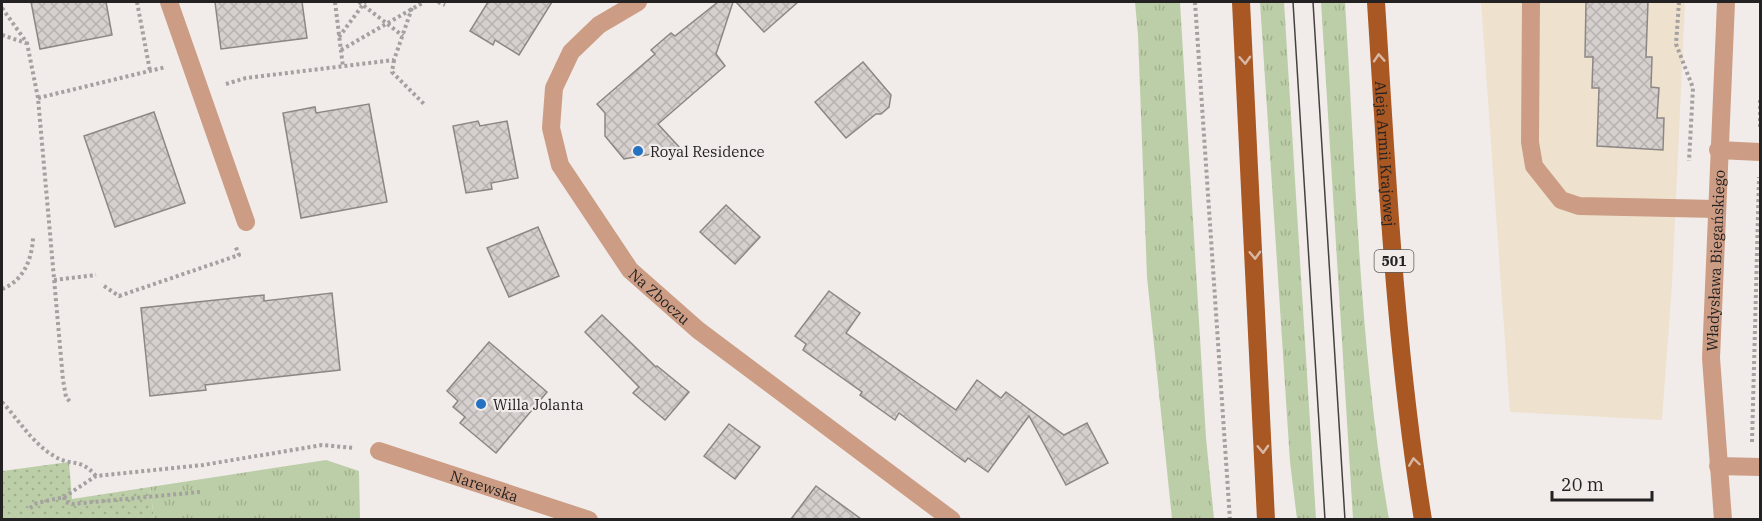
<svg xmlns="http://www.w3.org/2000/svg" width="1762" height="521" font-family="'IBM Plex Serif',serif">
	<defs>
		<pattern id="grass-tufts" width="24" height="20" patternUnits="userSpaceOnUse" patternTransform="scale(1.5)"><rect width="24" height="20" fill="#bccea7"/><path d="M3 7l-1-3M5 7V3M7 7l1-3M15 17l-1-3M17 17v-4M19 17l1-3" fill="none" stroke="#a1b18f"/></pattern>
		<pattern id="garden-dots" width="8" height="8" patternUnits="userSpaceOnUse" patternTransform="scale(1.5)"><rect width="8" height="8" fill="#bccea7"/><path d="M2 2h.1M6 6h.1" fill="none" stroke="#a1b18f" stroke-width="1.8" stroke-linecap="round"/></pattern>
		<pattern id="building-cross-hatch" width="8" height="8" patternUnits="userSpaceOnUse" patternTransform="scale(1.5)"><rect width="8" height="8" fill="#d5d0cd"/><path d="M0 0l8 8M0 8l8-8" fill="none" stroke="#b7b2b0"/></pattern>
	</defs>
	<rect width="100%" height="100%" fill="#f1ecea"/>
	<path fill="#eee2ce" d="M1481,2H1685L1672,285L1662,420L1510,412Z"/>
	<g fill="url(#grass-tufts)">
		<path d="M1135,2H1180L1206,438L1214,519H1172L1147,277L1138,35Z"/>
		<path d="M1260,2H1284L1316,519H1297L1290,462Z"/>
		<path d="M1321,2H1345C1356,174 1359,349 1389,519H1353Z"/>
		<path d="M326,460L359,471L360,519H154L150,487Z"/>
	</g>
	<path fill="url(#garden-dots)" d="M69,462L72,499L150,487L154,519H2V471Z"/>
	<g fill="url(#building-cross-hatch)" stroke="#8c8785" stroke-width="1.5">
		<path d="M31,2H106L112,35L40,49Z"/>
		<path d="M215,2H302L307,38L221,49Z"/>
		<path d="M488,2H552L519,55L495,40L493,45L470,31Z"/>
		<path d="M718,2H733L716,54L725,66L658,124L681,149L624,159L605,136V113L597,104L655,54L651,50L671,33L675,36Z"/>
		<path d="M736,2H798L764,32Z"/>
		<path d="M1586,2H1648L1646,57H1652L1651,87L1659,88L1657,118H1664L1663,150L1597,146L1599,88H1592L1593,57H1585Z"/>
		<path d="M863,62L891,95L889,107L881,114H876L846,138L815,102Z"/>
		<path d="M369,104L387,202L301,218L283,113L315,107L316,113Z"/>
		<path d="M154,112L185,203L115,227L84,136Z"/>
		<path d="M478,121L480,126L507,121L518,178L491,183L492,189L466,193L453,126Z"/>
		<path d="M726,205L760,237L735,264L700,232Z"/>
		<path d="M538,227L559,276L509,297L487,248Z"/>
		<path d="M829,291L860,313L846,333L956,410L977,380L1001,398L1006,392L1064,435L1087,423L1108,463L1066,485L1029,416L988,472L968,458L965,462L899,413L895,420L860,395L862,392L803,350L806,344L795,336Z"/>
		<path d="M332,293L340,370L205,385L206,390L150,396L141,308L264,295V301Z"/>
		<path d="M602,315L656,367L657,366L689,392L665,420L633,393L639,387L585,332Z"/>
		<path d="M489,342L547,392L496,453L460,423L465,417L453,407L458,401L447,391Z"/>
		<path d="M729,424L760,447L735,479L704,456Z"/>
		<path d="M816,486L861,519H791Z"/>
	</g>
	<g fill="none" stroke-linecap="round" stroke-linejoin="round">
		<g stroke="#a5a1a0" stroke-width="4" stroke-dasharray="3 3" stroke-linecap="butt">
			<path d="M137,2L150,71"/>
			<path d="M335,2L343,67"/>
			<path d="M359,2L403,36"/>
			<path d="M438,2L445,5"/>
			<path d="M1195,2L1230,520"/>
			<path d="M1679,2L1676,44L1693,88L1689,161"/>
			<path d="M2,8L27,43L38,98L63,380L66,397L71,403"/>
			<path d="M2,35L26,43"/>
			<path d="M339,37L365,2"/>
			<path d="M341,50L424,2"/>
			<path d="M394,60L392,72L425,105"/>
			<path d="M226,84L246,78L394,60L412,8"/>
			<path d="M38,98L166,67"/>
			<path d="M1760,127V98"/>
			<path d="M54,280L96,275"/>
			<path d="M104,286L119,296L239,255L235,245"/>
			<path d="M2,289C23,281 32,260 33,238"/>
			<path d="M2,402C19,420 32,443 54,456C71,467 80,457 96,476"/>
			<path d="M1752,442L1759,177"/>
			<path d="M64,497L65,502L72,504L200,492"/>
			<path d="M30,508L37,503L64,497L96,476L203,465L322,445L354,448"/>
		</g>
		<g stroke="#cc9d84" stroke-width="18">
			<path d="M169,2L246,222"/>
			<path id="s1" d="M638,2L599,25L571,52L554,88L551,128L560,165L630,270L698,330L952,520"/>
			<path d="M1531,2L1530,142L1534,166L1561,200L1579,206L1716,209"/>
			<path d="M1718,150L1760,152"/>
			<path id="s2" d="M379,451L589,520"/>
			<path d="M1718,466L1760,467"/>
			<path id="s3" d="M1723,520L1711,358L1726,2"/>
		</g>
		<g stroke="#a95723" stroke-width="18">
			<path d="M1241,2L1266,520"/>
			<path id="s4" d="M1376,2C1387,174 1395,349 1423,520"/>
		</g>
		<g stroke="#444241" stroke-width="1.5">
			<path d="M1293,2L1325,520"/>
			<path d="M1313,2L1345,520"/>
		</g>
	</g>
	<defs><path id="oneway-chevron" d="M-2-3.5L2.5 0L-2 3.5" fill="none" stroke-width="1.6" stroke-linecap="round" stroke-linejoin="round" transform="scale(1.5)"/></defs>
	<g stroke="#d8b8a4">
		<use href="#oneway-chevron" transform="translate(1379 58) rotate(-94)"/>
		<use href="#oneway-chevron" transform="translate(1245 60) rotate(87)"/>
		<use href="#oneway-chevron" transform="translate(1255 255) rotate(88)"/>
		<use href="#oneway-chevron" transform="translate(1263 449) rotate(88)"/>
		<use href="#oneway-chevron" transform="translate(1414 462) rotate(-98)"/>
	</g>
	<g fill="#2572c2" stroke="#f1ecea" stroke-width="2">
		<circle cx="638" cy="151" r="6"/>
		<circle cx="481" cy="404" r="6"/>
	</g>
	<g text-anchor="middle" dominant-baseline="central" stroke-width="4.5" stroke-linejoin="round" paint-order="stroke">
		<rect fill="#f1ecea" stroke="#615e5d" stroke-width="1.5" x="1374.5" y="250" width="39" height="22" rx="4.5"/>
		<g font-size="14" font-weight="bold" fill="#232121">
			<text x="1394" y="261">501</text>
		</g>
		<g font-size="15" fill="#232121" stroke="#f1ecea" text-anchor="start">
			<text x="650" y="151">Royal Residence</text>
			<text x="493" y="404">Willa Jolanta</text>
		</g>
		<g font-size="15" fill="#232121" stroke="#f1ecea">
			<text stroke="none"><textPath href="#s4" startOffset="152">Aleja Armii Krajowej</textPath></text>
			<text stroke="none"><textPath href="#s3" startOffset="260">Władysława Biegańskiego</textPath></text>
			<text stroke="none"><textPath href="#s1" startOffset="368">Na Zboczu</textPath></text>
			<text stroke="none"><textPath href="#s2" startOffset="111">Narewska</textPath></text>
		</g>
	</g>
	<rect width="1762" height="521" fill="none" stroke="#232121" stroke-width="6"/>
	<path d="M1552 491v9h100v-9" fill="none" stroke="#232121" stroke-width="3"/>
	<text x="1561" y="491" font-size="18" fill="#232121" stroke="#f1ecea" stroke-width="4.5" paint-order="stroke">20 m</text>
</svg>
